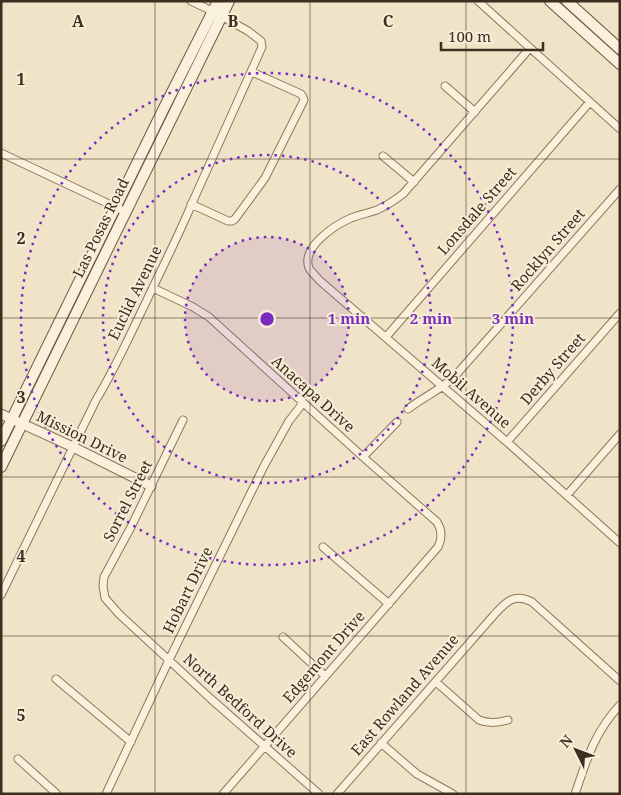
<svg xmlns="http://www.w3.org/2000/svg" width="621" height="795" font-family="'Noto Serif',serif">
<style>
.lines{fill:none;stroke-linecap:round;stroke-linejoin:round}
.minor-casing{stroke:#8d765c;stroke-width:9}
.tertiary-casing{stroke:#8d765c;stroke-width:11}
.secondary-casing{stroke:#6f573f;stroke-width:12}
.minor{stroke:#faf1dc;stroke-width:7}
.tertiary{stroke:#faf1dc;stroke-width:9}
.secondary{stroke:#faf1dc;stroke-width:10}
.grid{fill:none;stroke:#3d2e20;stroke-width:1;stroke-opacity:0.55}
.ring{fill:none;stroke:#7b2cbf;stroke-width:2.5;stroke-dasharray:2.5 5}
.labels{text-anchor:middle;stroke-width:4;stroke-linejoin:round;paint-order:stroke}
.street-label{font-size:15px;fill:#3d2e20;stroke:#f7eed8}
.grid-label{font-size:16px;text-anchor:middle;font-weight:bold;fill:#3d2e20;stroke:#f7eed8;stroke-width:4;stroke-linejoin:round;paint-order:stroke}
.centre{fill:#7b2cbf;stroke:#f7eed8;stroke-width:2.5}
.ring-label{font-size:15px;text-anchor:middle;font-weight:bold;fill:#7b2cbf;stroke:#f7eed8;stroke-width:4;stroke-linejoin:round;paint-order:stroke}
</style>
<rect width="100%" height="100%" fill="#f0e4c8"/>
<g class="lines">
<defs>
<path id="minor" d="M478 1 620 129
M530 48 403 194C395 200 386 206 377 210 368 213 359 215 351 218 335 225 301 247 309 268 311 272 316 276 319 280L507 442 620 543
M445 86 475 112
M1 153 126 212
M383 156 414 182
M191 204 228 221H232L235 219 265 178 304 100 303 97 301 94 252 72
M153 288 193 307 209 317 363 457 437 522C442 530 442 539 438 547L223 794
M386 337 589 103
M408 409C423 397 441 390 455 376L620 189
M183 420 131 527 104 577 103 586 105 598 119 614 211 699 319 794
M507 442 620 313
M363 457 397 422
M567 495 620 434
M323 547 389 604
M1 595 96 400C115 369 130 335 146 302 162 268 179 235 193 201L262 47 261 41 248 31 212 11 191 1
M283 637 325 676
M56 679 131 742
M436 682 479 720C489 724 498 723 508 720
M381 743 417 774 453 794
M18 759 57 794
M106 794 169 660 264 466 289 421 303 403
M337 794 494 615C505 603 514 592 532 602L620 681
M575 794C587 759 594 733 620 705"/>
<path id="tertiary" d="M1 414 73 447 151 486"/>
<path id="secondary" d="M550 1 620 64
M567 1 620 49
M1 441 163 110 218 1
M1 467 229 1"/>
</defs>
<!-- minor casing -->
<use href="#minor" class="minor-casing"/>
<!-- tertiary casing -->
<use href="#tertiary" class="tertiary-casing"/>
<!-- secondary casing -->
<use href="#secondary" class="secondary-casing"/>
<!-- minor -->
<use href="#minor" class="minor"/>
<!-- tertiary -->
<use href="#tertiary" class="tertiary"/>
<!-- secondary -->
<use href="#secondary" class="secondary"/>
</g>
<!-- grid -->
<path class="grid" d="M155 1V794M310 1V794M466 1V794M1 159H620M1 318H620M1 477H620M1 636H620"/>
<!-- distance rings -->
<circle cx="267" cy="319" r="82" fill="#7b2cbf" fill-opacity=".12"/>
<g class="ring">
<circle cx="267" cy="319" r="82"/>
<circle cx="267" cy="319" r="164"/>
<circle cx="267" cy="319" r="246"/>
</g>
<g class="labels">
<!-- street labels -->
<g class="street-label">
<text transform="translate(477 211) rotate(-49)" y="5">Lonsdale Street</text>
<text transform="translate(101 228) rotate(-64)" y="5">Las Posas Road</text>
<text transform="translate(548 250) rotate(-49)" y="5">Rocklyn Street</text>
<text transform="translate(135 293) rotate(-64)" y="5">Euclid Avenue</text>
<text transform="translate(553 369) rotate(-49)" y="5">Derby Street</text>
<text transform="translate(471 393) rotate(41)" y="5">Mobil Avenue</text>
<text transform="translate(313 394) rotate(42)" y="5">Anacapa Drive</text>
<text transform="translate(82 437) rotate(26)" y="5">Mission Drive</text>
<text transform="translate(128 501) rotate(-63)" y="5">Sorrel Street</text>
<text transform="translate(188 590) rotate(-64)" y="5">Hobart Drive</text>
<text transform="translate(324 657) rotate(-49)" y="5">Edgemont Drive</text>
<text transform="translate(405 695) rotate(-49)" y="5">East Rowland Avenue</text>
<text transform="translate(240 706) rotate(42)" y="5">North Bedford Drive</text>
</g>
</g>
<g class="grid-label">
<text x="78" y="27">A</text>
<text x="233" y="27">B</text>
<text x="388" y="27">C</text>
<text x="21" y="85">1</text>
<text x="21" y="244">2</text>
<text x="21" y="403">3</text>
<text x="21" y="562">4</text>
<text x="21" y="721">5</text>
</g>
<circle cx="267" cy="319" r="8" class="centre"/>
<g class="ring-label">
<text x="349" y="324">1 min</text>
<text x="431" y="324">2 min</text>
<text x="513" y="324">3 min</text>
</g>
<!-- border -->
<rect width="621" height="795" fill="none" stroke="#3d2e20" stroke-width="5"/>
<!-- north arrow -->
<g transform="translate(576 750) rotate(312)" stroke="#f7eed8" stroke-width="4" paint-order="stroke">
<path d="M0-4L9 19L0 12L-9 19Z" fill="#3d2e20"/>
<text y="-8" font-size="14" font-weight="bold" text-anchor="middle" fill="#3d2e20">N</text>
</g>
<!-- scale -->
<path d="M441 42v8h102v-8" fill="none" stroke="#3d2e20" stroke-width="2.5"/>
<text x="448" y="42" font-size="15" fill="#3d2e20" stroke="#f7eed8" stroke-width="4" paint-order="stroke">100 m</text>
</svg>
